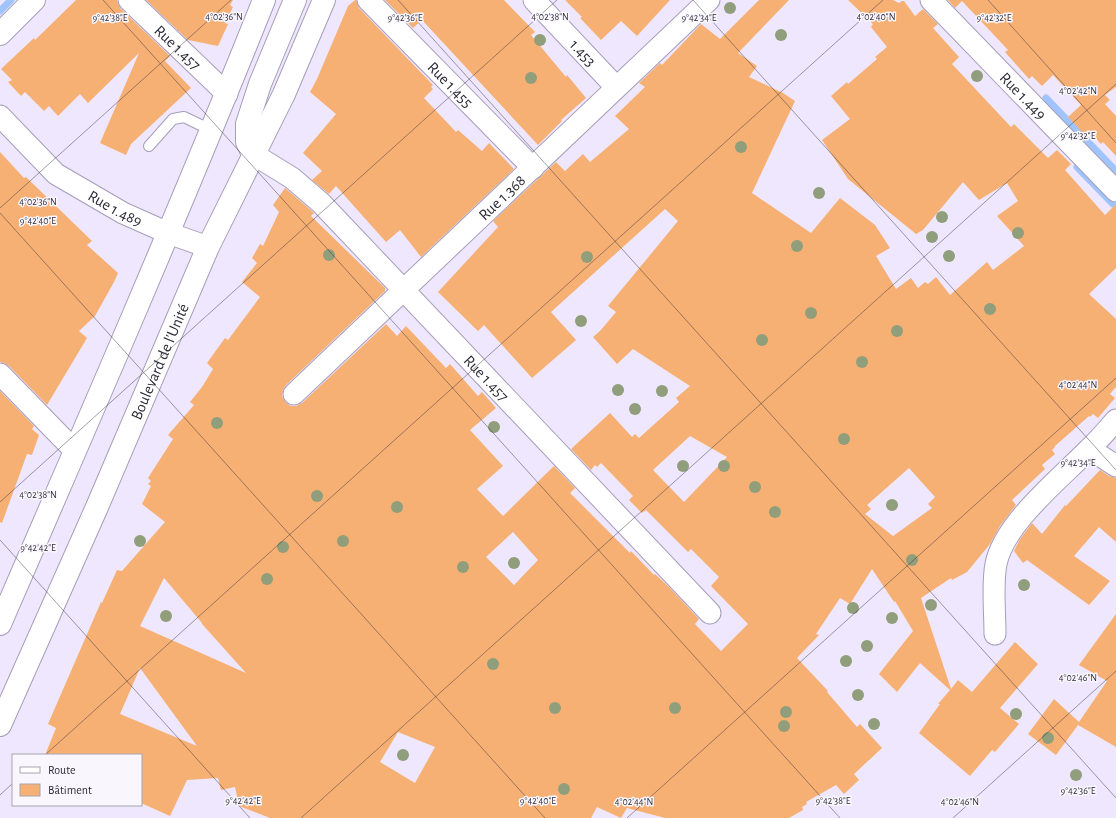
<svg xmlns="http://www.w3.org/2000/svg" width="1116" height="818" font-family="'Alegreya Sans',sans-serif">
<style>
.lines{fill:none;stroke-linecap:round;stroke-linejoin:round}
.stream{stroke:#a0c5fe;stroke-width:7}
.building{fill:#f7b074;fill-rule:evenodd}
.service-casing{stroke:#a69eb9;stroke-width:12}
.minor-casing{stroke:#a69eb9;stroke-width:23}
.primary-casing{stroke:#a69eb9;stroke-width:24}
.service{stroke:#fff;stroke-width:10}
.minor{stroke:#fff;stroke-width:21}
.primary{stroke:#fff;stroke-width:22}
.tree{fill:#909e7b}
.ticks{fill:none;stroke:#2f2c37;stroke-width:1;stroke-opacity:0.45}
.labels{text-anchor:middle;stroke-width:3;stroke-linejoin:round;paint-order:stroke}
.street-label{font-size:16px;fill:#2f2c37;stroke:#f9f7fd}
.ticks-label{font-size:10px;text-anchor:middle;fill:#2f2c37;stroke:#f9f7fd;stroke-width:3;stroke-linejoin:round;paint-order:stroke}
</style>
<rect width="100%" height="100%" fill="#eee7fe"/>
<g class="lines">
<!-- stream -->
<path class="stream" d="M0 11 11 0
M1046 98 1116 171
M1077 167 1113 204"/>
</g>
<!-- building -->
<path class="building" d="M76 0H117L118 4 121 9 170 56 165 61 191 88 131 144 126 155 100 143 139 53 88 103 80 94 58 116 49 106 44 111 25 92 21 96 8 82 12 80 1 69 34 38 35 40Z
M146 0H233L230 5 233 7 225 23 228 24 218 46 188 40Z
M355 0H356L359 8 433 85 431 87 433 89 424 98 456 132 458 130 482 151 489 143 514 169 421 257 400 230 386 242 336 186 329 194 312 180 322 171 303 153 336 114 310 92 317 79 348 6Z
M385 0H504L535 32 531 35 566 77 567 75 586 98 561 120 562 121 538 145 422 20 413 28Z
M565 0H670L637 36 621 21 601 40 580 18 582 17Z
M759 0H789L738 53 757 66 749 77 783 93 795 101 752 193 811 233 840 198 875 225 890 248 876 256 896 289 911 278 918 288 925 282 928 284 936 277 950 295 987 262 993 270 1024 246 997 216 1018 201 1007 183 979 200 963 182 923 230 916 234 848 179 822 140 850 119 831 96 847 82 848 84 877 59 875 57 887 47 871 27 873 24 848 0H893L899 3 902 1H904L915 16 923 9 938 24 933 28 959 57 952 64 1011 127 1014 124 1048 158 1057 150 1071 164 1065 170 1105 215 1116 204V268L1089 294 1116 319V387L1110 394 1115 398 1098 418 1093 414 1090 417 1089 416 1055 446V447L1052 450 1055 454 1042 465 1045 469 1012 500 1016 505 1000 526 990 544 967 572 952 580 951 578 921 598 951 689 958 680 972 692 1015 642 1038 664 1000 708 1019 724 995 752 992 750 970 776 919 733 940 704H938L950 690 920 663 897 692 879 674 913 631 895 601 894 602 872 569 850 604 840 598 816 634 819 635 797 658 828 691 827 692 857 727 860 724 882 748 854 774 859 780 844 794 836 785 806 802 807 804 802 807 803 810 789 818H665L627 808 621 818 597 807 591 818H270L239 806 235 787 221 790 218 778 187 780 170 816 141 803V755H45L56 728 48 724 101 602 102 603 117 570 122 571 165 522 142 504 151 486 148 484 151 481 148 478 173 439 168 435 194 405 190 402 202 387 213 369 207 363 225 338 228 340 260 297 242 282 257 263 252 258 260 244 263 246 279 212 273 205 285 188 313 212 314 213 311 216 385 288V291L286 385 283 390 282 396 286 403 291 406H296L302 403 386 324 397 336 406 326 446 368 450 364 478 396 482 392 496 408 470 430 503 466 477 489 503 516 554 466 575 488 570 493 630 553 631 551 654 575 655 574 669 587 699 619 695 624 721 651 748 624 711 586 719 577 691 549 688 552 646 510 642 513 629 500 633 496 601 463 597 467 595 465 591 470 571 449 610 413 632 437 635 434 639 438 679 402 676 398 690 386 633 349 617 364 593 337 600 331 616 312 608 306 678 221 665 209 551 312 576 340 532 378 484 325 478 331 438 292 498 227 493 221 556 162 565 171 583 154 590 162 629 129 615 116 645 87 639 83 660 63 662 65 701 24 720 39ZM690 436 727 457 684 502 653 470ZM909 468 935 497 928 504 932 508 893 536 865 514 871 509 867 505ZM513 532 538 560 514 585 486 557ZM164 578 202 623V624L246 673 140 626ZM140 668 197 746 120 714ZM398 732 435 747 415 783 380 762Z
M948 0H1116V87L1105 95 1110 100 1105 104 1116 116V156L1103 142 1101 144 1088 130 1084 134 1068 117 1081 105 1053 75 1042 86 1032 76 1029 79 1005 52 1008 50 962 1 955 8Z
M0 152 24 178 26 177 92 241 87 245 118 273 114 282 95 316 79 331 87 338 47 405 9 366 4 363 0 362Z
M0 391 34 426 32 429 39 435 32 455 27 454 2 523 0 522Z
M1100 470 1109 476 1116 478V542L1099 527 1074 556 1110 581 1089 605 1027 560 1023 563 1014 551 1020 539 1032 523 1042 534 1065 505 1066 506Z
M1116 614V747L1078 725 1056 755 1028 734 1054 699 1079 722 1107 681 1079 665Z"/>
<g class="lines">
<defs>
<path id="service" d="M149 146 173 119 184 117 211 130"/>
<g id="minor">
<path id="s1" d="M129 0 227 94"/>
<path id="s2" d="M368 0 533 168"/>
<path id="s3" d="M534 0 616 87"/>
<path id="s4" d="M931 0 1116 191"/>
<path id="s5" d="M0 116 56 174 123 213 168 233 208 247"/>
<path id="s6" d="M253 154 292 178 321 203 710 613"/>
<path d="M0 374 75 451"/>
<path id="s7" d="M294 394 709 0"/>
<path d="M1090 449 1116 466"/>
<path d="M995 634C995 612 992 584 996 564 1004 523 1061 478 1089 449 1099 440 1107 430 1116 420"/>
</g>
<g id="primary">
<path d="M0 34 34 0"/>
<path d="M253 154 247 142V124L260 84 295 0"/>
<path d="M0 624C90 417 180 210 264 0"/>
<path id="s8" d="M0 725 97 507 208 247 284 94 324 0"/>
</g>
</defs>
<!-- service casing -->
<use href="#service" class="service-casing"/>
<!-- minor casing -->
<use href="#minor" class="minor-casing"/>
<!-- primary casing -->
<use href="#primary" class="primary-casing"/>
<!-- service -->
<use href="#service" class="service"/>
<!-- minor -->
<use href="#minor" class="minor"/>
<!-- primary -->
<use href="#primary" class="primary"/>
</g>
<!-- trees -->
<g class="tree">
<circle cx="730" cy="8" r="6"/>
<circle cx="781" cy="35" r="6"/>
<circle cx="540" cy="40" r="6"/>
<circle cx="977" cy="76" r="6"/>
<circle cx="531" cy="78" r="6"/>
<circle cx="741" cy="147" r="6"/>
<circle cx="819" cy="193" r="6"/>
<circle cx="942" cy="217" r="6"/>
<circle cx="1018" cy="233" r="6"/>
<circle cx="932" cy="237" r="6"/>
<circle cx="797" cy="246" r="6"/>
<circle cx="329" cy="255" r="6"/>
<circle cx="949" cy="256" r="6"/>
<circle cx="587" cy="257" r="6"/>
<circle cx="990" cy="309" r="6"/>
<circle cx="811" cy="313" r="6"/>
<circle cx="581" cy="321" r="6"/>
<circle cx="897" cy="331" r="6"/>
<circle cx="762" cy="340" r="6"/>
<circle cx="862" cy="362" r="6"/>
<circle cx="618" cy="390" r="6"/>
<circle cx="662" cy="391" r="6"/>
<circle cx="635" cy="409" r="6"/>
<circle cx="217" cy="423" r="6"/>
<circle cx="494" cy="427" r="6"/>
<circle cx="844" cy="439" r="6"/>
<circle cx="683" cy="466" r="6"/>
<circle cx="724" cy="466" r="6"/>
<circle cx="755" cy="487" r="6"/>
<circle cx="317" cy="496" r="6"/>
<circle cx="892" cy="505" r="6"/>
<circle cx="397" cy="507" r="6"/>
<circle cx="775" cy="512" r="6"/>
<circle cx="140" cy="541" r="6"/>
<circle cx="343" cy="541" r="6"/>
<circle cx="283" cy="547" r="6"/>
<circle cx="912" cy="560" r="6"/>
<circle cx="514" cy="563" r="6"/>
<circle cx="463" cy="567" r="6"/>
<circle cx="267" cy="579" r="6"/>
<circle cx="1024" cy="585" r="6"/>
<circle cx="931" cy="605" r="6"/>
<circle cx="853" cy="608" r="6"/>
<circle cx="166" cy="616" r="6"/>
<circle cx="892" cy="618" r="6"/>
<circle cx="867" cy="646" r="6"/>
<circle cx="846" cy="661" r="6"/>
<circle cx="493" cy="664" r="6"/>
<circle cx="858" cy="695" r="6"/>
<circle cx="555" cy="708" r="6"/>
<circle cx="675" cy="708" r="6"/>
<circle cx="786" cy="712" r="6"/>
<circle cx="1016" cy="714" r="6"/>
<circle cx="874" cy="724" r="6"/>
<circle cx="784" cy="726" r="6"/>
<circle cx="1048" cy="738" r="6"/>
<circle cx="403" cy="755" r="6"/>
<circle cx="1076" cy="775" r="6"/>
<circle cx="564" cy="789" r="6"/>
</g>
<!-- ticks -->
<path class="ticks" d="M103 0 840 818M398 0 1116 798M693 0 1116 470M988 0 1116 143M0 208 231 0M0 213 545 818M0 502 557 0M0 540 250 818M45 755 883 0M0 795 13 783M301 818 1116 84M627 818 1116 378M953 818 1116 671"/>
<g class="labels">
<!-- street labels -->
<g class="street-label">
<text dy="6" stroke="none"><textPath href="#s1" startOffset="68">Rue 1.457</textPath></text>
<text dy="6" stroke="none"><textPath href="#s3" startOffset="72">1.453</textPath></text>
<text dy="6" stroke="none"><textPath href="#s2" startOffset="118">Rue 1.455</textPath></text>
<text dy="6" stroke="none"><textPath href="#s4" startOffset="133">Rue 1.449</textPath></text>
<text dy="6" stroke="none"><textPath href="#s7" startOffset="286">Rue 1.368</textPath></text>
<text dy="6" stroke="none"><textPath href="#s5" startOffset="149">Rue 1.489</textPath></text>
<text dy="6" stroke="none"><textPath href="#s8" startOffset="397">Boulevard de l'Unité</textPath></text>
<text dy="6" stroke="none"><textPath href="#s6" startOffset="325">Rue 1.457</textPath></text>
</g>
</g>
<g class="ticks-label">
<text x="224" y="20">4°02'36"N</text>
<text x="550" y="20">4°02'38"N</text>
<text x="876" y="20">4°02'40"N</text>
<text x="110" y="21">9°42'38"E</text>
<text x="405" y="21">9°42'36"E</text>
<text x="699" y="21">9°42'34"E</text>
<text x="994" y="21">9°42'32"E</text>
<text x="1078" y="94">4°02'42"N</text>
<text x="1078" y="139">9°42'32"E</text>
<text x="38" y="205">4°02'36"N</text>
<text x="38" y="224">9°42'40"E</text>
<text x="1078" y="388">4°02'44"N</text>
<text x="1078" y="466">9°42'34"E</text>
<text x="38" y="498">4°02'38"N</text>
<text x="38" y="551">9°42'42"E</text>
<text x="1078" y="681">4°02'46"N</text>
<text x="1078" y="794">9°42'36"E</text>
<text x="243" y="804">9°42'42"E</text>
<text x="538" y="804">9°42'40"E</text>
<text x="833" y="804">9°42'38"E</text>
<text x="634" y="805">4°02'44"N</text>
<text x="960" y="805">4°02'46"N</text>
</g>
<!-- legend -->
<rect x="12" y="754" width="130" height="52" fill="#f9f7fd" stroke="#a8a6ae"/>
<rect x="20" y="767" width="20" height="6" fill="#ffffff" stroke="#a8a6ae"/>
<text x="48" y="774" font-size="12" fill="#2f2c37">Route</text>
<rect x="20" y="784" width="20" height="12" fill="#f7b074" stroke="#a8a6ae"/>
<text x="48" y="794" font-size="12" fill="#2f2c37">Bâtiment</text>
</svg>
